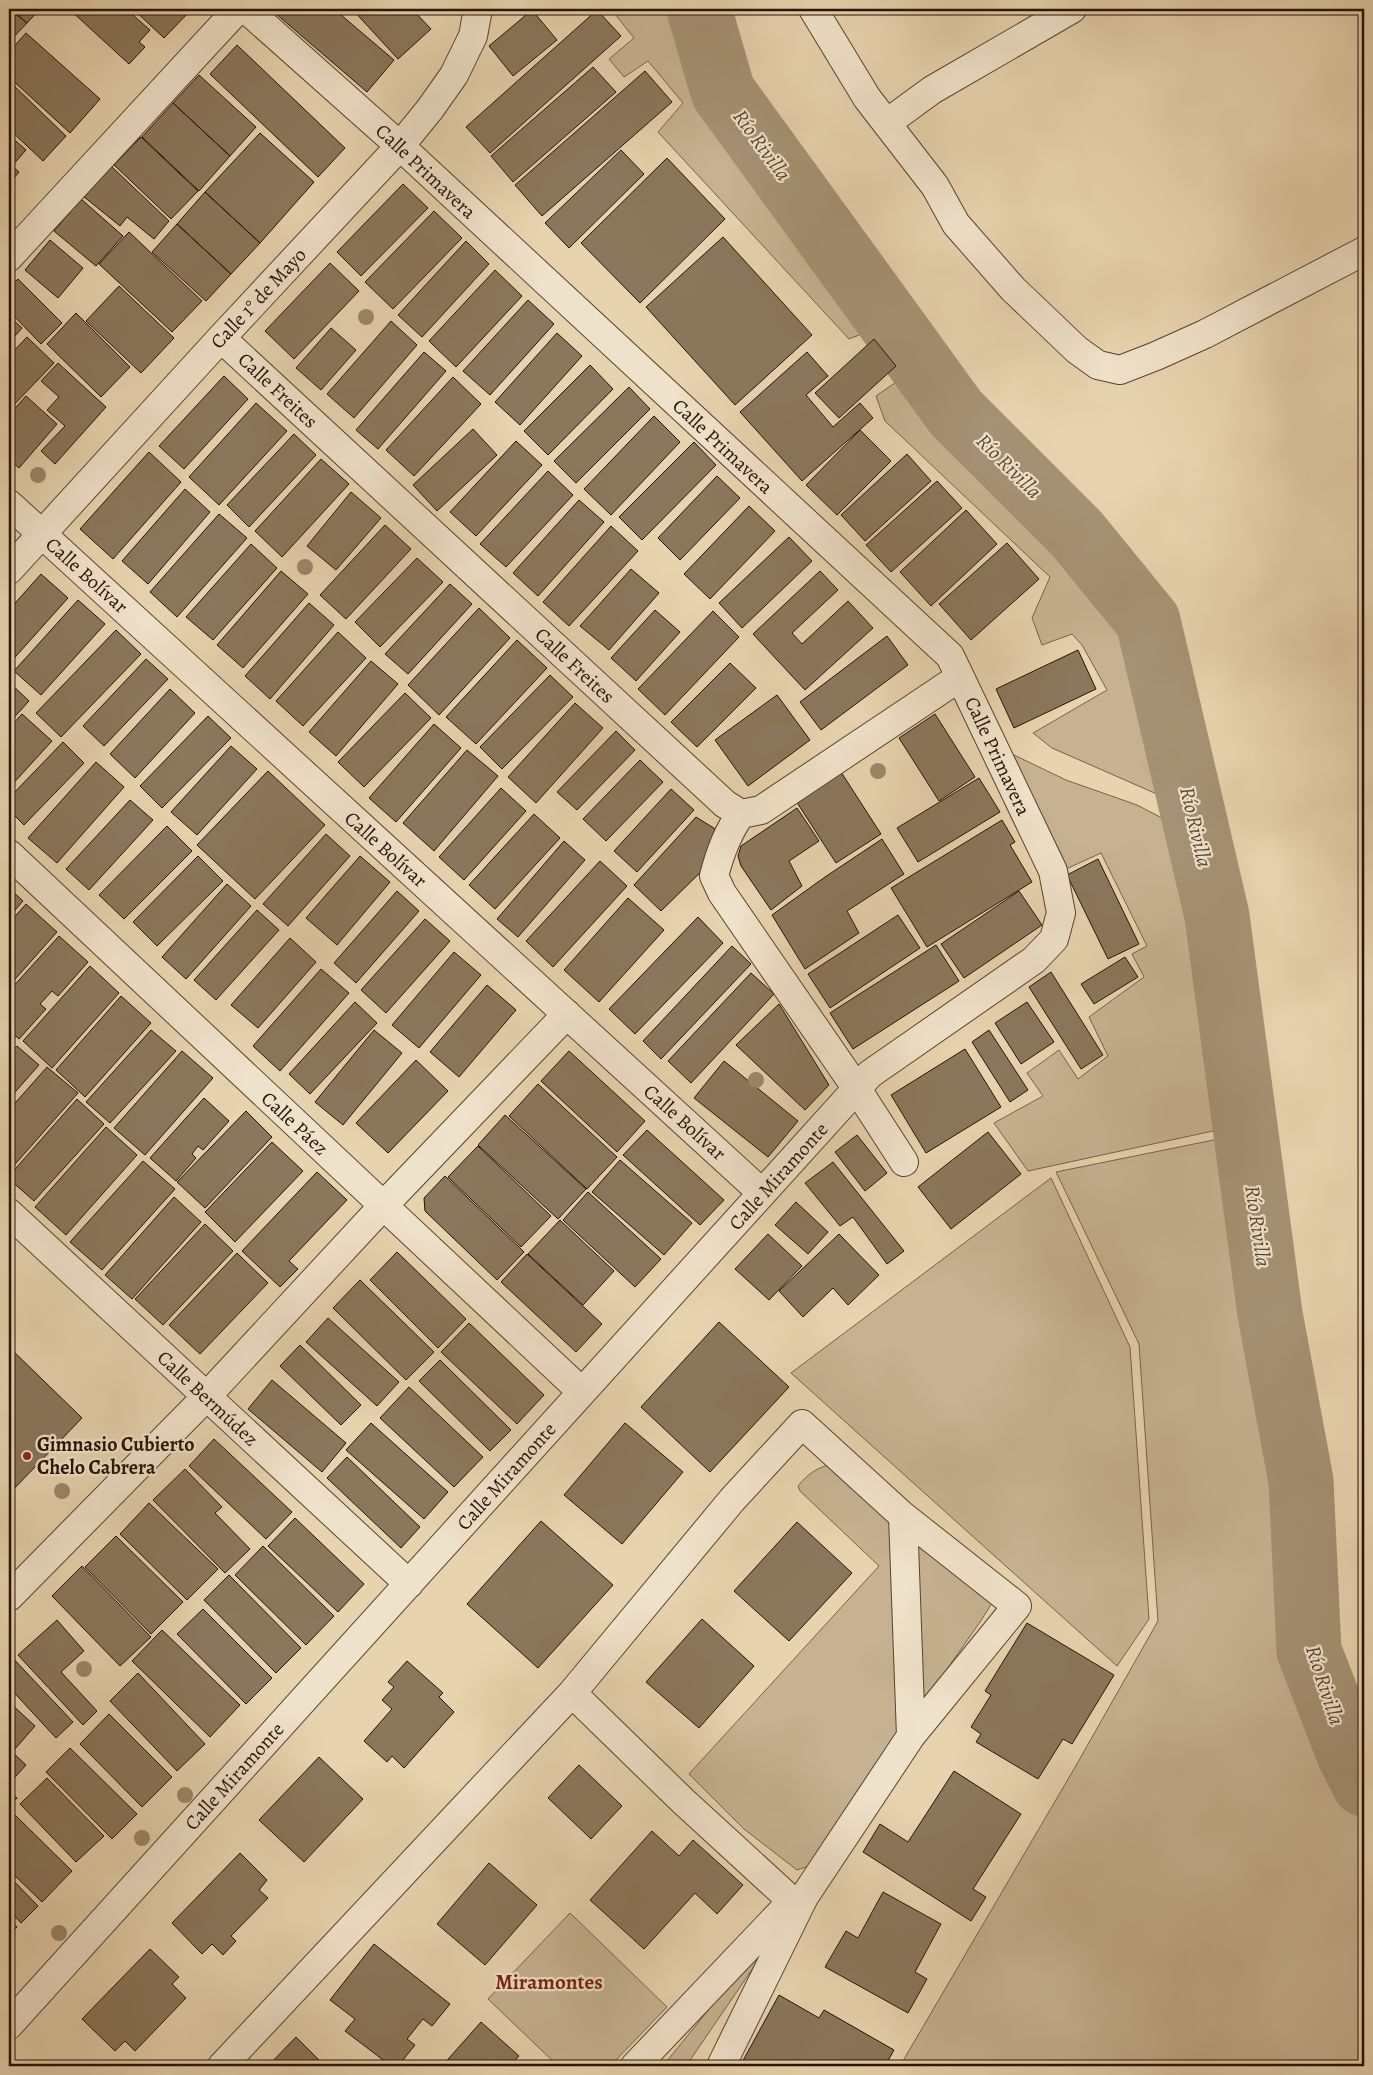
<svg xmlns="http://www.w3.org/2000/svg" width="1373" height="2075" font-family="Alegreya,serif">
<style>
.green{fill:#c6b291;stroke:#76624a}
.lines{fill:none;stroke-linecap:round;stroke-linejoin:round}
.river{stroke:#a59274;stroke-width:65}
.building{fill:#8a775c;stroke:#251304}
.minor-casing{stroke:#56432e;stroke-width:30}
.minor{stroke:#efe2ca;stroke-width:28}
.tree{fill:#9b886b}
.poi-dot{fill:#8f2418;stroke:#efe2ca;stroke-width:2}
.labels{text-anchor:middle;stroke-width:4.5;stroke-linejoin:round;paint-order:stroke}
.street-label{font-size:20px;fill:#251304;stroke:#efe2ca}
.poi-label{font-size:20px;font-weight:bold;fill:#251304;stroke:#efe2ca;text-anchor:start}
.water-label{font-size:21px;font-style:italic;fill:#584631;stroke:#efe2ca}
.neighbourhood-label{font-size:21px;font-weight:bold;fill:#7a1f14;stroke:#efe2ca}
</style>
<rect width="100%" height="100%" fill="#e7d3ae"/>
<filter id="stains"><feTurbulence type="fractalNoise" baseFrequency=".004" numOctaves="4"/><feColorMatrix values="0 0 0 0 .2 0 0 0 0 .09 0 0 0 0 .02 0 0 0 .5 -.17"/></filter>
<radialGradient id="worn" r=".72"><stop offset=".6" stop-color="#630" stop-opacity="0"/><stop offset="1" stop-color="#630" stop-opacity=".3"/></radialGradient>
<!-- green -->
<path class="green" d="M611 9H690L718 100 947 421 1070 547 1138 632 1175 802 1052 748 1033 733 1107 690 1082 645 1072 634 1042 645 1032 618 1050 577 885 421 876 396 909 373 872 330 849 339 658 132 683 103 648 61 624 77 609 59 634 38Z
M1012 754 1066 780 1137 805 1191 833 1236 1126 1028 1171 994 1123 1043 1096 1027 1073 1059 1050 1078 1079 1108 1056 1089 1017 1144 977 1132 954 1147 946 1101 853 1064 870Z
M1243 1134 1262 1365 1273 1384 1272 1411 1282 1447 1293 1527 1300 1647 1321 1708 1328 1743 1364 1811V2066H900L1074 1769 1158 1621 1139 1344 1056 1172Z
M1051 1178 1130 1347 1149 1619 1117 1666 791 1373Z
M832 1464 896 1527 904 1731 812 1865 797 1870 744 1829 689 1774 879 1566 800 1491 798 1486C808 1474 816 1468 832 1464Z
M911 1540 971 1583 992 1603 980 1622 919 1709Z
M570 1913 667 2007 610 2066H558L488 1999Z
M790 1914 686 2066H663L782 1919Z"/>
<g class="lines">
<!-- river -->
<path class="river" d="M699 9 723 92 956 413 1077 534 1148 621 1217 916 1270 1314 1301 1481 1309 1651 1349 1754 1364 1784"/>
</g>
<!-- building -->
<path class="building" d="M9 9 27 23 9 42Z
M11 9H40L27 23Z
M69 9H126L150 30 139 42 145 47 129 64Z
M133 9H189L191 10 164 38Z
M279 9H334L394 60 367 92 275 13Z
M352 9H412L431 29 398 59Z
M532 10 557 40 513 76 489 46Z
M597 10 621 36 490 153 466 127Z
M26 33 100 99 70 133 9 77V52Z
M237 45 345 148 318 177 210 74Z
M593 67 616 92 513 182 491 156Z
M645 71 672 102 542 216 515 185Z
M199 75 256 127 230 156 173 103Z
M9 81 66 136 43 161 9 129Z
M173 103 230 156 199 191 142 137Z
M260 133 314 182 260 243 205 192Z
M9 135 26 150 12 166 19 172 9 184Z
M141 137 198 191 171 219 114 165Z
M621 150 644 174 569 248 545 223Z
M667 158 725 219 640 303 581 243Z
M112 167 169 221 154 239 127 217 120 226 83 196Z
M403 184 428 208 361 276 337 252Z
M205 192 260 243 231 274 177 224Z
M81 199 123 236 96 266 54 231Z
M434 211 462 238 393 309 365 282Z
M177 224 231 274 206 301 152 252Z
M129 232 202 301 172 332 99 264Z
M723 237 812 335 735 405 646 307Z
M50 240 83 268 58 298 25 270Z
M466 241 489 264 422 337 398 315Z
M330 263 359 291 294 359 265 331Z
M495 270 522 296 456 367 429 341Z
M18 279 62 323 41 344 9 311V288Z
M119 286 174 338 141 373 86 321Z
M528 300 554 324 490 395 463 371Z
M76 313 130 367 101 397 47 344Z
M9 316 22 328 9 343Z
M391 321 417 345 354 418 327 394Z
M331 328 356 350 321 390 296 368Z
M557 333 582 356 520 425 495 402Z
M27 337 54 363 9 410V356Z
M874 339 896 366 839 418 815 393Z
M424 352 446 371 378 449 356 430Z
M807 352 828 376 806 395 833 427 860 403 873 418 802 481 740 412Z
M58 363 106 407 55 464 41 451 65 426 47 410 59 397 41 381Z
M590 365 613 389 548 455 524 431Z
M224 376 248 399 184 469 159 446Z
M453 377 481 404 414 476 386 450Z
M629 387 650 409 576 483 554 461Z
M26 396 57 424 19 468 9 459V415Z
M256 403 287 431 219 505 189 477Z
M654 416 680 442 611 515 584 489Z
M473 429 497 455 437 511 413 485Z
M860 430 891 461 837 515 806 485Z
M294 434 316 455 249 527 227 505Z
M516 441 542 465 476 536 450 512Z
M694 442 716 465 642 540 619 517Z
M149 452 181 482 113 559 80 529Z
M907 454 931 481 865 541 841 515Z
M321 459 349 484 282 557 255 531Z
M548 471 573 495 506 567 480 544Z
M717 476 740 498 680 560 658 538Z
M937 481 962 508 891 572 866 545Z
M185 489 210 512 148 584 122 561Z
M351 492 381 518 336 570 307 546Z
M579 500 604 522 538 596 513 573Z
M749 506 775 531 710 599 684 574Z
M966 510 997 544 931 606 900 572Z
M219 514 247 538 177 617 150 592Z
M385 525 411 549 346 619 320 595Z
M611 526 638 551 569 626 543 602Z
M789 537 812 561 742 628 719 603Z
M1007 543 1039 579 971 640 939 604Z
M251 544 277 568 213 640 186 617Z
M417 558 443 582 380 647 355 622Z
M631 569 659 593 609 650 580 626Z
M281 571 308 594 243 668 217 645Z
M820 571 838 590 792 633 802 644 848 601 873 628 805 690 753 634Z
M41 574 68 598 9 664V610Z
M450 584 472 604 408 674 385 654Z
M78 600 105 624 41 695 14 671Z
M309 603 334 625 270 699 245 676Z
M479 608 510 638 439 715 408 685Z
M655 610 680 632 636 681 611 658Z
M713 611 739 637 665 715 638 689Z
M116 630 141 654 61 737 36 713Z
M338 632 366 658 303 726 276 701Z
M887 636 908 665 821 730 800 702Z
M517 640 547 668 476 744 446 717Z
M1078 650 1096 689 1014 728 996 689Z
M146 659 168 679 104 746 83 726Z
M371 661 398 684 336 756 309 732Z
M730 663 756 688 697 747 671 722Z
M550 675 573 697 502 769 480 747Z
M9 682 29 701 9 723Z
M170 689 195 713 135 778 110 754Z
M405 693 431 718 364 787 338 762Z
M777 695 810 740 748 786 715 740Z
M575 703 603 728 536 803 508 777Z
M22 714 52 741 9 788V728Z
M935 714 975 777 939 801 899 738Z
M208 716 231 738 162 808 140 786Z
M434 724 461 748 396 822 369 798Z
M616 731 635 750 577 810 557 792Z
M63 742 84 763 24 825 9 810V798Z
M231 746 257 769 197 835 171 812Z
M467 750 498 776 434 851 403 823Z
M640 760 663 782 606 841 583 819Z
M96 762 124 787 57 863 28 838Z
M268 771 325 825 255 899 197 845Z
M841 772 881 834 836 863 796 801Z
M979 778 1000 812 918 862 897 828Z
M501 788 526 811 464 880 439 857Z
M671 789 694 810 637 872 614 851Z
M130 800 153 820 89 890 66 869Z
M797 808 819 841 789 861 802 886 771 910 741 866 738 856 741 846Z
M534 814 560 838 495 909 469 885Z
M696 817 717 830 710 863 661 911 634 885Z
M1002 820 1015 842 1010 845 1032 882 927 947 891 888Z
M167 826 192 851 124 919 99 895Z
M326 834 350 856 288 926 263 904Z
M882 839 904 874 847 911 859 933 805 969 772 915 825 877Z
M564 841 585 860 518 937 497 919Z
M198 856 223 881 157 946 133 922Z
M360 856 390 882 337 945 306 918Z
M1098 859 1139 944 1108 959 1067 875Z
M600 861 627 886 553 967 526 941Z
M227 884 251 906 186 979 162 957Z
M9 888 23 901 9 917Z
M397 891 419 911 356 983 334 963Z
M1019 891 1042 925 964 978 941 944Z
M628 898 664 930 599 1002 564 970Z
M26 904 57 932 9 986V923Z
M257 910 279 930 216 1000 194 980Z
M898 915 920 948 830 1008 808 974Z
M698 917 723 943 635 1034 609 1009Z
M425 919 450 941 386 1013 361 990Z
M59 936 88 962 58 996 52 991 40 1004 46 1009 19 1039 9 1030V991Z
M290 938 316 962 258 1028 231 1005Z
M936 945 959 981 853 1049 830 1013Z
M732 946 751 964 661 1059 643 1041Z
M454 952 481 975 419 1048 392 1025Z
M1125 957 1138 977 1094 1004 1081 984Z
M90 966 119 993 52 1068 23 1041Z
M321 969 349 993 280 1071 253 1046Z
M1051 972 1103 1055 1081 1069 1029 987Z
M751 973 774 994 691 1083 668 1061Z
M487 985 516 1010 459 1077 430 1052Z
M121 996 151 1023 85 1097 56 1070Z
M355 1002 377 1023 310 1094 289 1074Z
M1027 1002 1054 1042 1021 1064 995 1023Z
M779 1004 829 1085 805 1110 736 1045Z
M151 1030 176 1051 110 1123 86 1102Z
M374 1030 402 1053 343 1125 315 1102Z
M989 1030 1028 1090 1010 1102 972 1042Z
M17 1046 39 1065 9 1099V1055Z
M965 1049 1001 1107 926 1153 891 1095Z
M182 1051 213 1078 145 1155 114 1128Z
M569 1051 645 1121 617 1152 541 1081Z
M416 1060 448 1091 388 1153 356 1123Z
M724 1061 798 1121 768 1157 694 1098Z
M47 1067 78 1093 9 1171V1110Z
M538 1084 617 1157 587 1189 509 1116Z
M204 1098 229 1121 203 1150 198 1146 192 1154 196 1158 176 1181 150 1158Z
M77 1099 104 1124 34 1201 9 1179V1176Z
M246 1111 272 1137 205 1208 177 1182Z
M505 1115 586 1189 558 1219 478 1145Z
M106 1127 137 1155 66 1235 35 1207Z
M647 1130 724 1200 700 1225 623 1155Z
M988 1132 1021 1174 951 1229 918 1187Z
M857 1135 887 1173 865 1191 835 1152Z
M272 1142 303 1171 235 1242 205 1212Z
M478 1146 551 1216 521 1247 448 1177Z
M620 1160 692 1223 664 1255 592 1192Z
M143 1161 175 1189 102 1270 70 1242Z
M833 1162 904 1251 887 1264 853 1217 840 1226 805 1183Z
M317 1172 347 1200 289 1261 298 1269 280 1287 242 1251Z
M445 1176 524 1252 497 1280 425 1211 424 1198Z
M588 1192 661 1259 635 1287 563 1220Z
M174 1197 201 1222 132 1299 105 1275Z
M796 1202 828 1232 808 1254 775 1225Z
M560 1220 614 1271 583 1305 528 1254Z
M205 1224 233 1251 163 1325 135 1299Z
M768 1234 802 1266 769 1300 735 1269Z
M839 1234 879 1275 848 1305 833 1288 803 1317 779 1291Z
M397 1252 466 1319 438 1348 370 1280Z
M237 1253 268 1283 200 1354 169 1325Z
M527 1254 602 1324 576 1352 501 1282Z
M360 1280 434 1352 406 1380 333 1308Z
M328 1318 399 1382 377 1406 306 1342Z
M719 1322 789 1387 710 1472 641 1407Z
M469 1323 544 1395 517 1424 441 1352Z
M300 1345 361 1405 341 1425 280 1366Z
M9 1347 82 1418 9 1494Z
M440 1360 511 1430 490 1451 419 1381Z
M272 1380 346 1443 322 1472 248 1409Z
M409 1387 483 1457 454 1487 380 1418Z
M371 1423 448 1492 424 1519 346 1450Z
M625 1423 683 1472 622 1544 564 1495Z
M214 1439 292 1512 266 1539 189 1466Z
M347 1457 420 1527 401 1548 327 1478Z
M185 1469 222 1507 215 1513 250 1549 225 1573 153 1500Z
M149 1503 218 1569 187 1600 120 1534Z
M295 1518 364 1584 338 1612 268 1546Z
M541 1521 613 1585 538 1668 467 1604Z
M797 1522 852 1573 789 1641 734 1591Z
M116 1536 183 1602 151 1634 85 1567Z
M263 1546 334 1616 306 1645 235 1575Z
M82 1566 151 1637 120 1666 52 1596Z
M229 1575 301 1648 276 1673 204 1600Z
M203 1609 272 1678 246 1704 177 1634Z
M702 1619 754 1666 699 1728 646 1682Z
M57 1620 84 1651 61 1672 97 1711 83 1725 18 1655Z
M1027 1623 1114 1675 1072 1744 1063 1739 1038 1779 976 1742 981 1734 971 1727 991 1695 985 1691Z
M162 1630 240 1705 210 1737 132 1661Z
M9 1654 73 1722 56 1738 9 1687Z
M407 1661 443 1693 439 1697 454 1712 404 1768 392 1756 387 1762 364 1741 392 1709 382 1700 394 1687 388 1682Z
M138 1673 205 1744 177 1771 110 1701Z
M9 1702 35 1726 15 1749 9 1743Z
M109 1714 172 1777 142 1807 80 1744Z
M70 1748 137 1814 112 1839 46 1772Z
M9 1749 26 1765 9 1784Z
M319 1757 363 1799 304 1862 259 1820Z
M579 1765 622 1806 591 1839 548 1798Z
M954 1771 1021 1814 973 1889 986 1897 971 1921 863 1852 880 1824 908 1842Z
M47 1778 104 1836 76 1862 20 1804Z
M9 1791 17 1798 9 1807Z
M15 1815 72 1871 42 1902 9 1870V1822Z
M652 1831 679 1856 693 1840 743 1885 717 1914 695 1893 644 1949 590 1900Z
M240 1853 267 1880 259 1890 268 1898 231 1936 236 1941 223 1955 212 1944 202 1954 172 1923Z
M489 1863 537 1905 485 1965 437 1924Z
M9 1876 38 1906 21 1923 9 1910Z
M883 1892 941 1924 915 1972 927 1979 908 2013 825 1967 846 1931 858 1938Z
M9 1918 17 1927 9 1934Z
M374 1944 450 2004 432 2026 423 2019 407 2039 415 2045 398 2066H391L345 2031 355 2019 330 2000Z
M150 1949 179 1977 172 1984 186 1998 135 2051 125 2041 115 2051 82 2019Z
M779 1995 819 2018 824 2010 894 2050 885 2066H740Z
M481 2022 519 2056 510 2066H442Z
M296 2037 325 2066H268Z"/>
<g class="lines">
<defs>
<path id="minor" d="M813 9 867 98 935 186 956 224 1013 289 1077 350 1098 365 1120 370 1156 356 1205 334 1364 251
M887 123 932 90 1072 9
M9 257 238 9
M221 338 725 804 741 814 761 810 960 677
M9 504 762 1193
M9 570 221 338 400 146 430 109 454 75 473 36 478 9
M741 814C727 833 720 853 714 876L722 893 857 1089 904 1162
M9 854 582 1392
M9 1213 409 1584
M903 1516 911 1736
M9 1597 206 1397 383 1206 567 1014
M572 1693 683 1801 792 1901
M9 2025 870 1074 1034 960 1054 939 1061 913 1053 871 950 656 400 146 246 9
M222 2066 572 1693 732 1500 802 1424 903 1516 1017 1606 911 1736 804 1897 721 2066
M635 2066 792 1901 796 1900"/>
</defs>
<!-- minor casing -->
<use href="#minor" class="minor-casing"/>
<!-- minor -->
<use href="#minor" class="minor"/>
</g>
<!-- trees -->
<g class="tree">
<circle cx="366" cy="317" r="8"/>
<circle cx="38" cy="475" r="8"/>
<circle cx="305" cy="567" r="8"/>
<circle cx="878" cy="771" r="8"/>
<circle cx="756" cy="1080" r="8"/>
<circle cx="62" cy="1491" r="8"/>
<circle cx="84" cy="1669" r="8"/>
<circle cx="185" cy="1795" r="8"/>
<circle cx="142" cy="1838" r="8"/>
<circle cx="59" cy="1933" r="8"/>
</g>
<!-- markers -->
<circle class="poi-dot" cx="27" cy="1456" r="5"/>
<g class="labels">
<!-- street labels -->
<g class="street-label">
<text transform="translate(426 171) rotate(43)" y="7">Calle Primavera</text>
<text transform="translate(258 298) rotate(-47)" y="7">Calle 1° de Mayo</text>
<text transform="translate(278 390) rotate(43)" y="7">Calle Freites</text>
<text transform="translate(723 446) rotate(43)" y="7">Calle Primavera</text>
<text transform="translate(87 575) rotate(42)" y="7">Calle Bolívar</text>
<text transform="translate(575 665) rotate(43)" y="7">Calle Freites</text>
<text transform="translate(998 756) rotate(65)" y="7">Calle Primavera</text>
<text transform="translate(386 849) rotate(42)" y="7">Calle Bolívar</text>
<text transform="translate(685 1122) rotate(42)" y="7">Calle Bolívar</text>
<text transform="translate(295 1123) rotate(43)" y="7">Calle Páez</text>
<text transform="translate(778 1176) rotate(-48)" y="7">Calle Miramonte</text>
<text transform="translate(208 1398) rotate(43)" y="7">Calle Bermúdez</text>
<text transform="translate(506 1476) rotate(-48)" y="7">Calle Miramonte</text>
<text transform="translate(234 1776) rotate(-48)" y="7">Calle Miramonte</text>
</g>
<!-- poi labels -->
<g class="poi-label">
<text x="37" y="1451">Gimnasio Cubierto<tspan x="37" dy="23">Chelo Cabrera</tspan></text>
</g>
<!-- water labels -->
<g class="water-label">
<text transform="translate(762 145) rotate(54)" y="7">Río Rivilla</text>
<text transform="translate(1009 466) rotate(45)" y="7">Río Rivilla</text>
<text transform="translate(1196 827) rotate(77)" y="7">Río Rivilla</text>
<text transform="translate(1258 1226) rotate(82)" y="7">Río Rivilla</text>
<text transform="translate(1325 1685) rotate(72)" y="7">Río Rivilla</text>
</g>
<!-- neighbourhood labels -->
<g class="neighbourhood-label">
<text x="549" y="1989">Miramontes</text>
</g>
</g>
<!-- margin -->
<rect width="1373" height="2075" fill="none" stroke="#e7d3ae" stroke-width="30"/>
<rect x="10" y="10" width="1353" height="2055" fill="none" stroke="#251304" stroke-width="2.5"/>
<rect x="15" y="15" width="1343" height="2045" fill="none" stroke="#251304"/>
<rect width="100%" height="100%" filter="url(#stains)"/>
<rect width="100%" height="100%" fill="url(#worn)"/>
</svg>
